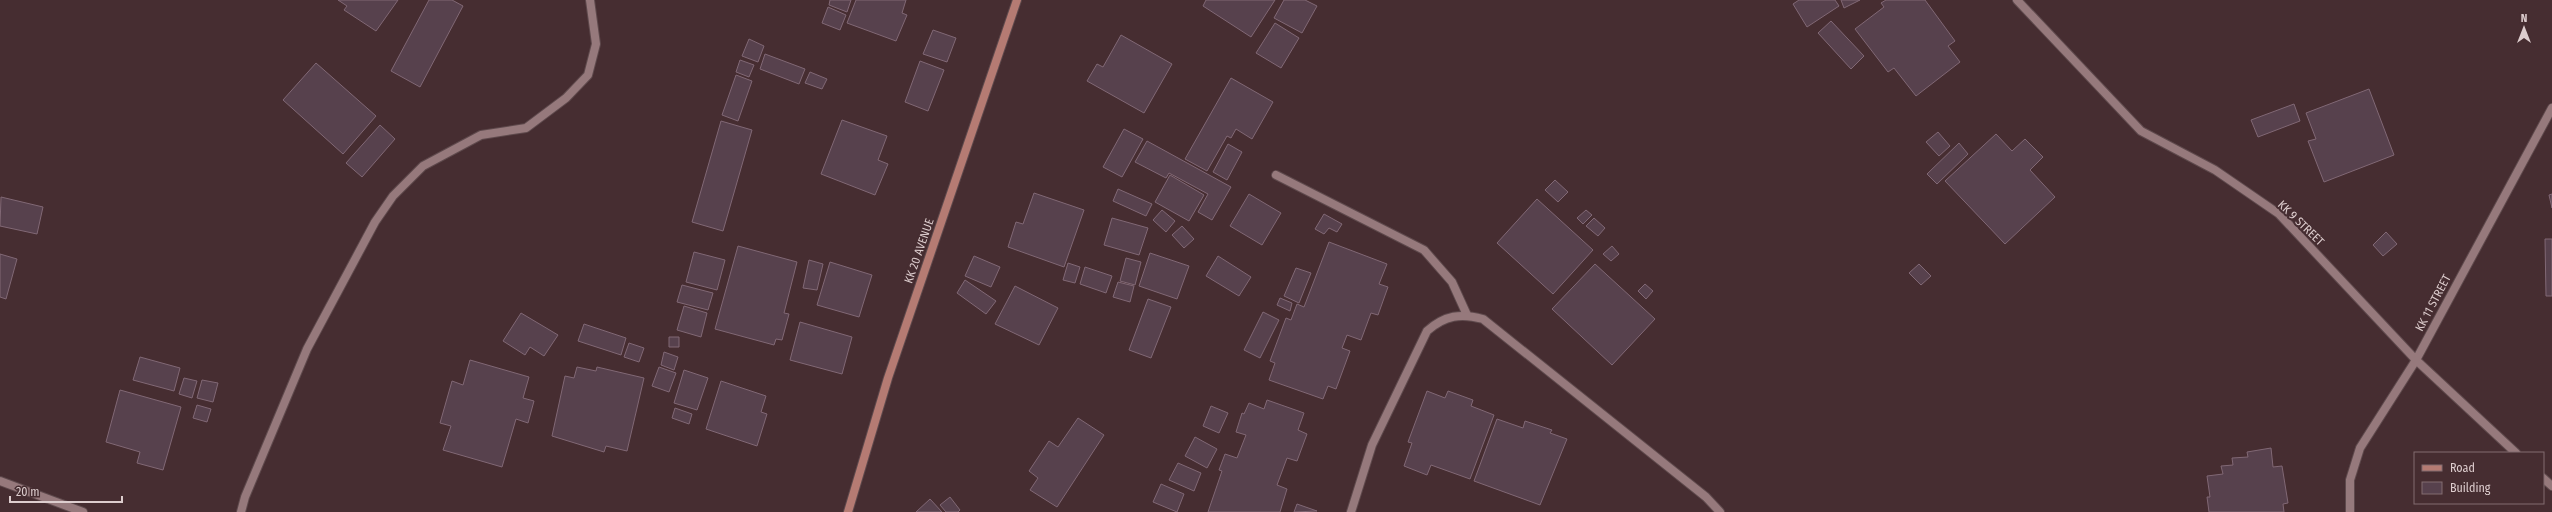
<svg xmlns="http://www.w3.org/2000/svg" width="2552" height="512" font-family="'Fira Sans Condensed',sans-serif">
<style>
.building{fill:#57414d;stroke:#816875}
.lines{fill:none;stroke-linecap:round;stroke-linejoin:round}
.lane-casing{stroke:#5e494c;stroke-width:10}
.street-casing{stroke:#5e494c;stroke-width:10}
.secondary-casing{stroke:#5e494c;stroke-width:10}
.lane{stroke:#96797c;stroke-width:8}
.street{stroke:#96797c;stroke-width:8}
.secondary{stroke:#b57b73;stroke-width:8}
.labels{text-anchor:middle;stroke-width:4;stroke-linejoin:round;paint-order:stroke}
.street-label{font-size:12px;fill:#ddcdce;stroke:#462d31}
</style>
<rect width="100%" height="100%" fill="#462d31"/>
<!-- building -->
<path class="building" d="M338 0H398L376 31 344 10 347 6Z
M429 0H452L463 6 420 87 391 71Z
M830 0H851L847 12 829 5Z
M856 0H906L902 13 907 15 896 41 847 23Z
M1206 0H1275L1251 37 1203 6Z
M1284 0H1305L1317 6 1302 33 1274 18Z
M1799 0H1835L1839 6 1807 27 1793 4Z
M1841 0H1860L1844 8Z
M1886 0H1925L1955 41 1948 46 1960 62 1916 96 1894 68 1888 72 1855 29 1884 7 1881 3Z
M828 7 846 15 840 30 822 23Z
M1831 21 1864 56 1851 69 1818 33Z
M1275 23 1299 38 1281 68 1256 53Z
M933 30 956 38 947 62 923 54Z
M1121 35 1172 64 1144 113 1087 81 1097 64 1103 67Z
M749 39 764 46 758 62 742 56Z
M765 54 805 69 799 84 760 69Z
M740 60 754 65 749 77 736 72Z
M920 61 944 70 928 111 905 102Z
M316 63 376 116 343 154 283 100Z
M810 72 827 79 822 89 805 83Z
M736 75 752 81 738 121 722 115Z
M1231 78 1273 102 1252 139 1236 129 1231 138 1227 136 1207 171 1185 159Z
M2369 89 2394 155 2324 182 2308 141 2316 139 2306 113Z
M2294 104 2300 121 2258 137 2251 120Z
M842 120 887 136 878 160 888 164 875 195 821 174Z
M721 121 752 130 723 231 692 222Z
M380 125 395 139 362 177 346 163Z
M1124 129 1143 139 1122 177 1103 167Z
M1938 132 1950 146 1939 156 1926 142Z
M1996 134 2012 151 2025 139 2043 157 2030 170 2055 197 2005 244 1945 181Z
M1147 141 1231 187 1212 220 1198 212 1208 194 1169 173 1166 178 1135 162Z
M1959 143 1968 154 1937 184 1927 174Z
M1228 144 1242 152 1227 180 1213 172Z
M1170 175 1204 195 1189 221 1155 202Z
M1555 180 1568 192 1558 202 1545 190Z
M1118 189 1152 204 1146 216 1113 201Z
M1034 193 1084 210 1064 267 1008 247 1016 222 1023 224Z
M1249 194 1281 213 1262 245 1230 226Z
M2552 194V208L2549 195Z
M1 197 43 207 37 234 0 226Z
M1537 199 1593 250 1553 294 1497 243Z
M1162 210 1175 221 1166 232 1153 220Z
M1586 210 1592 215 1583 224 1577 218Z
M1324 214 1342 224 1337 232 1329 228 1324 234 1315 229Z
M1112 218 1148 228 1139 255 1104 245Z
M1594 218 1605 228 1598 236 1586 226Z
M1182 226 1194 239 1184 248 1172 235Z
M2386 232 2397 244 2383 256 2373 245Z
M2545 239H2552V296H2546Z
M1329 242 1387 264 1379 284 1388 287 1378 315 1371 313 1361 340 1347 335 1342 348 1350 351 1336 389 1328 386 1323 399 1269 380 1275 363 1270 361 1286 318 1291 320 1297 304 1304 307Z
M738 246 797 262 784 313 789 314 782 340 776 339 774 345 715 329Z
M1612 246 1619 254 1611 261 1603 254Z
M694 252 725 260 717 290 686 282Z
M1150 253 1189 266 1177 299 1139 286Z
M0 254 17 259 6 299 0 297Z
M974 256 1000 267 991 287 965 276Z
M1218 256 1251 277 1239 296 1206 276Z
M1126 258 1141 262 1135 285 1120 281Z
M809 260 823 264 817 290 803 288Z
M830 262 872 275 859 317 817 305Z
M1068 263 1080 267 1075 283 1063 280Z
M1595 264 1655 319 1612 365 1552 309Z
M1919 264 1931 276 1921 285 1909 273Z
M1085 267 1112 276 1106 293 1080 284Z
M1296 268 1311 273 1299 303 1284 296Z
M965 280 996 301 986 314 957 293Z
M1118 282 1134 286 1130 302 1113 297Z
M1645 284 1653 291 1646 299 1638 291Z
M682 285 713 293 708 310 677 302Z
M1015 286 1058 308 1039 345 995 324Z
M1280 298 1292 303 1290 311 1277 305Z
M1148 299 1171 307 1151 358 1129 350Z
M684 306 707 313 701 337 677 330Z
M1263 312 1279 320 1260 358 1244 350Z
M521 313 558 335 544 356 530 347 525 355 503 341Z
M800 322 852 337 842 374 790 360Z
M584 324 626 338 621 355 578 341Z
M669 337H679V347H669Z
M629 343 644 348 639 362 624 357Z
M664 352 678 357 674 370 661 365Z
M140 357 180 368 174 391 133 380Z
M470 360 529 377 523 398 534 401 528 423 516 419 502 467 443 450 451 426 440 423 452 381 463 385Z
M577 367 596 371 597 367 644 378 627 451 606 446 604 452 552 436 565 376 574 378Z
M659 367 676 373 669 392 652 386Z
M684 370 708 378 697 410 674 403Z
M184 378 197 381 192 398 179 394Z
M202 380 218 383 213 402 197 398Z
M721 381 766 396 761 412 767 414 757 446 706 429Z
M120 390 181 407 163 470 137 463 140 452 106 442Z
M1427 391 1445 398 1448 391 1473 400 1471 406 1494 415 1470 479 1431 465 1427 475 1404 466 1412 443 1408 442Z
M1267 400 1304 413 1298 430 1307 434 1297 461 1287 458 1277 485 1287 489 1280 512H1208L1222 471 1219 470 1225 454 1237 458 1246 435 1236 432 1242 413 1244 414 1249 403 1264 409Z
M197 405 211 409 207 422 193 418Z
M1211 406 1228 413 1219 433 1203 426Z
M675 408 692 414 689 424 672 418Z
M1078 418 1104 435 1057 507 1030 490 1038 478 1029 471 1049 441 1058 447Z
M1497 419 1523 428 1525 421 1552 430 1550 433 1567 439 1540 505 1474 481Z
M1195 437 1217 449 1207 468 1185 456Z
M2271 448 2273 467 2282 466 2288 503 2283 504 2284 512H2209L2207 497H2210L2207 476 2223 474 2221 466 2233 465 2232 458 2248 457 2247 452Z
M1178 463 1201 473 1194 491 1169 480Z
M1161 484 1184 494 1177 512 1153 502Z
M950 497 960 510 958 512H946L940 505Z
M930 499 942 512H916Z
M1297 504 1317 511 1294 512Z"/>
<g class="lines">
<defs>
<path id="lane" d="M1276 175 1424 250 1452 282 1467 315"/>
<path id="street" d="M2017 0 2141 131 2215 170 2279 214 2416 360 2516 453
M2543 478 2552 486
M0 481 83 512
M241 512 245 497 307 349 375 222 393 196 423 166 481 135 526 128 566 98 588 75 596 44 590 0
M1351 512 1372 445 1427 331C1445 315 1461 313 1483 319L1706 497 1720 512
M2350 512V480L2360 448 2416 360 2552 108"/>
<path id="secondary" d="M848 512 888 378 1017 0"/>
</defs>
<!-- lane casing -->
<use href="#lane" class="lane-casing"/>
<!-- street casing -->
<use href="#street" class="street-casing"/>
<!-- secondary casing -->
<use href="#secondary" class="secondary-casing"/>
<!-- lane -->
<use href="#lane" class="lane"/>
<!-- street -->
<use href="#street" class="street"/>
<!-- secondary -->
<use href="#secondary" class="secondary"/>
</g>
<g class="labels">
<!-- street labels -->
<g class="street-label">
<text transform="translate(2301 223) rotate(44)" y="4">KK 9 STREET</text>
<text transform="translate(919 251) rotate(-71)" y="4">KK 20 AVENUE</text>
<text transform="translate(2433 303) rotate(-62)" y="4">KK 11 STREET</text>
</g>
</g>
<!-- legend -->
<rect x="2414" y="452" width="130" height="52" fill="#462d31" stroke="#826d70"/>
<rect x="2422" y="465" width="20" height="6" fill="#b57b73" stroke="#826d70"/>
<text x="2450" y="472" font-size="12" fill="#ddcdce">Road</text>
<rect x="2422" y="482" width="20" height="12" fill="#57414d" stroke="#826d70"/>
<text x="2450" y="492" font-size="12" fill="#ddcdce">Building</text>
<!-- north arrow -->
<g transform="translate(2524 28)" stroke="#462d31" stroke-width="3" paint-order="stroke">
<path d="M0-3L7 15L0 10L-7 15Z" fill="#ddcdce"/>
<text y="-6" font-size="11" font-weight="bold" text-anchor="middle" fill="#ddcdce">N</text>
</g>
<!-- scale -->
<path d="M10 496v6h112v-6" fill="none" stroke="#ddcdce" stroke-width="2"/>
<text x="16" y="496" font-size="12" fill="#ddcdce" stroke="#462d31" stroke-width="3" paint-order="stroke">20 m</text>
</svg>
